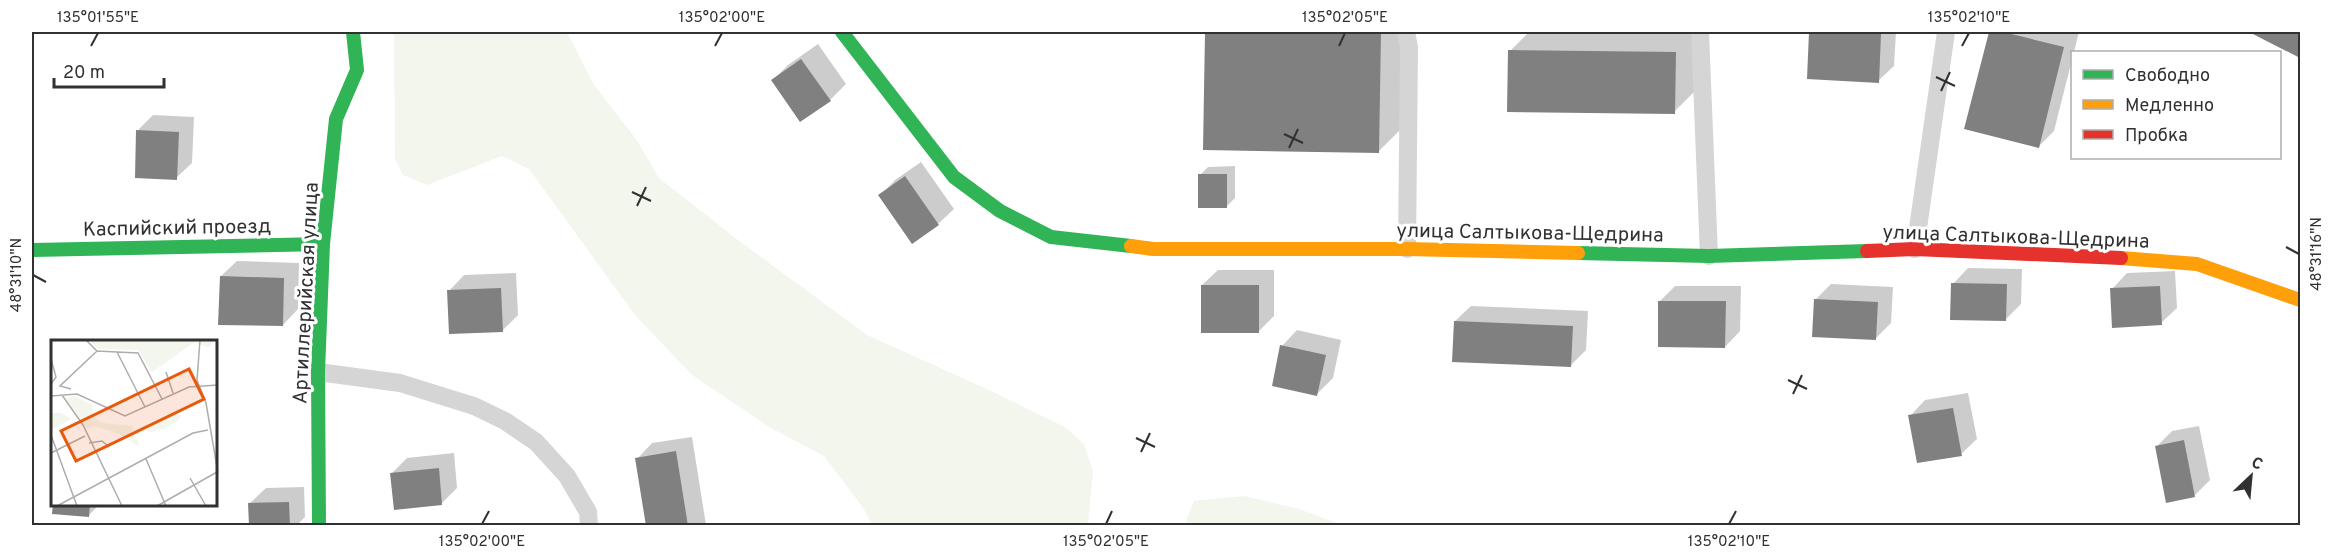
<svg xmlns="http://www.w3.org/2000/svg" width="2332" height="557" font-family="Overpass,sans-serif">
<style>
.green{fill:#f2f6ed}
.shadow{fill:#0003}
.building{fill:#808080}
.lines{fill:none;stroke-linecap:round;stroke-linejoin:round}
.lane{stroke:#d5d5d5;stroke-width:18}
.fast{stroke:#30b455;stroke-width:14}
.slow{stroke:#ff9f0a;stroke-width:14}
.jam{stroke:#e5322d;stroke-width:14}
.ticks{fill:none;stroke:#313131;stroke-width:2}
.labels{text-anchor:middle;stroke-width:6;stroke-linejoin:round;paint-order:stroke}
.street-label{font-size:20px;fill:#313131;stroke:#fff}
.inset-road{fill:none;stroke:#adadad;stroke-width:1.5}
.view{fill:#e8590c;fill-opacity:0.15;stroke:#e8590c;stroke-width:3}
.inset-edge{fill:none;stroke:#313131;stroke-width:3}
.neatline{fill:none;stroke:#313131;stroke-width:2}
.ticks-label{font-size:15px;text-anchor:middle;fill:#313131}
</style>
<rect width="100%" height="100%" fill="#fff"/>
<!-- green -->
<path class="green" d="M394 32H567L594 85 636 139 659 178 738 240 867 335 989 390 1065 427 1084 444 1093 471 1088 525H872L864 509 824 456 771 428 692 375 635 315 529 169 502 156 427 185 403 175 395 159Z
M1244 496 1299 509 1342 525H1187L1186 521 1194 501Z"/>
<!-- shadow -->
<path class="shadow" d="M1206 32H1405L1403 127 1378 152 1204 148Z
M1529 32H1696L1695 91 1674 112 1510 51Z
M1810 32H1896L1894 66 1878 81 1808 78Z
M1990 32H2079L2054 131 2039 146 1966 128Z
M2253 32H2300V56Z
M818 44 846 84 830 100 801 120 773 80 788 65Z
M153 115 194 117 192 163 176 178 138 130Z
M921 162 954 209 938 224 880 196 895 180Z
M1235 166V198L1227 206 1200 175 1208 167Z
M237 261 299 263 298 309 283 325 221 276Z
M1968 268 2022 269 2021 304 2006 319 1953 284Z
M1218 270H1274V316L1258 332 1202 285Z
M2175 271 2177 308 2161 323 2112 289 2127 273Z
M516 273 518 315 502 331 449 291 464 275Z
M1831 284 1893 287 1891 323 1876 338 1815 300Z
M1675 286H1741L1740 331 1725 347 1660 301Z
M1471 306 1588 311 1586 350 1570 366 1455 321Z
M1297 330 1341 340 1333 378 1317 394 1282 346Z
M1968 393 1977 439 1961 454 1910 416 1925 400Z
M2199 426 2210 480 2194 496 2157 446 2172 431Z
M692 437 706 525 648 526 637 459 652 443Z
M454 453 457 488 441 504 392 473 407 458Z
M304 487 305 517 296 526H250V503L266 488Z
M54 504H100L88 516Z"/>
<!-- building -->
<path class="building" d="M1205 32H1381L1379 153 1203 150Z
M1809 32 1881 34 1879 83 1807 79Z
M1989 32H2003L2064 47 2039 148 1964 129Z
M2249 32H2300V58Z
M1508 50 1676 52 1675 114 1507 112Z
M801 59 831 101 800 122 771 80Z
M136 130 179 132 177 180 135 178Z
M1198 174H1227V208H1198Z
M905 176 939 225 912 244 878 195Z
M220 276 284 278 283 326 218 325Z
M1951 283 2007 284 2006 321 1950 320Z
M1201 285H1259V333H1201Z
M2160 286 2162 325 2112 328 2110 288Z
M501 288 503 332 449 334 447 290Z
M1814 299 1878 302 1876 340 1812 337Z
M1658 301H1726L1725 348 1658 347Z
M1454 321 1573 326 1571 367 1452 362Z
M1280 345 1326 355 1317 396 1272 386Z
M1953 408 1962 456 1917 463 1908 415Z
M2184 440 2195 497 2166 503 2155 446Z
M676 451 688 526H646L635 458Z
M439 468 442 505 394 510 390 473Z
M289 502 290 526H249L248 503Z
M53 504H90L89 517 52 514Z"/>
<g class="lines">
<!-- lane -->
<path class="lane" d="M1406 32 1409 47 1407 249
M1700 32 1709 256
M1915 249 1946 32
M318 372 400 383 474 406 505 421 536 442 567 476 588 512 589 526"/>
<!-- fast -->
<path class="fast" d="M842 32 954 177 1000 211 1051 237 1131 246
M32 250 323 244
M1578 253 1709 256 1867 251
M319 526 318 372 323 244 336 119 357 70 353 32"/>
<!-- slow -->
<path class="slow" d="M1131 246 1153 249H1407L1578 253
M2121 258 2197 264 2300 300"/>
<!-- jam -->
<path class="jam" d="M1867 251 1915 249 2121 258"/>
</g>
<!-- ticks -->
<path class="ticks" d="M91 46 98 33M715 46 722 33M1339 46 1345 33M1962 46 1969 33M1936 77 1955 86M1941 91 1950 72M1284 134 1303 143M1289 148 1298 129M632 192 651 201M637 206 646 187M2286 247 2299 254M33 275 46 282M1788 380 1807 389M1793 394 1802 375M1136 438 1155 447M1141 452 1150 433M482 524 489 511M1106 524 1112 511M1729 524 1736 511"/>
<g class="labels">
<!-- street labels -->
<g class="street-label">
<text transform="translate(177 227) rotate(-1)" y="7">Каспийский проезд</text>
<text transform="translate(1530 232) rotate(1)" y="7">улица Салтыкова-Щедрина</text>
<text transform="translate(2016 236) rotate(2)" y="7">улица Салтыкова-Щедрина</text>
<text transform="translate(305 293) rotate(-87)" y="7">Артиллерийская улица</text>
</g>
</g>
<!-- overview -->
<g transform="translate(51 340)">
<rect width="166" height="166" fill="#fff"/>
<path d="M39 0H162L158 8 144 2 101 32 87 10 47 9ZM23 56 42 65 40 76 51 83 81 86 89 107 68 94 44 86 36 89 15 58ZM0 73H10L20 79 0 90ZM125 74 130 75 129 79 113 89 99 92 89 88Z" fill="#f2f6ed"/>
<path class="inset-road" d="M149 0 146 40 155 63 167 133M46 11 87 13 111 59M66 12 94 67M0 19 5 37 0 44M115 32 122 53M20 49 9 46 46 11 35 0M11 55 32 85 71 166M0 56 26 54 74 76 138 47 167 45M0 95 26 166M38 103 51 101 58 107M0 113 34 96M95 119 115 166M139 138 155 166M6 166 142 93 157 90M106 166 166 132"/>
<path class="view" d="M138 29 153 59 25 121 10 91Z"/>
<rect width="166" height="166" class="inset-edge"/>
</g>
<!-- border -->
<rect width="2332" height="557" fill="none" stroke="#ffffff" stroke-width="66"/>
<!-- legend -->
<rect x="2071" y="51" width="210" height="108" fill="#ffffff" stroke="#adadad" stroke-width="1.5"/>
<rect x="2083" y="70" width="30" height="9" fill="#30b455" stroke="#adadad" stroke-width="1.5"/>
<text x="2125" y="81" font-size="18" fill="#313131">Свободно</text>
<rect x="2083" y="100" width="30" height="9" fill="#ff9f0a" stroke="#adadad" stroke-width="1.5"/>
<text x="2125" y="111" font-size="18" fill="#313131">Медленно</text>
<rect x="2083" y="130" width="30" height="9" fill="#e5322d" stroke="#adadad" stroke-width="1.5"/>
<text x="2125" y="141" font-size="18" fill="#313131">Пробка</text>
<!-- north arrow -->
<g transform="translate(2251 476) rotate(26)" stroke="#ffffff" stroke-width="4.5" paint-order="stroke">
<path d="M0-4.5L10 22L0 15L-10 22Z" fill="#313131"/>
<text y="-9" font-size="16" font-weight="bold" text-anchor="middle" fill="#313131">С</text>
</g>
<!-- scale -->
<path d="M54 78v9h110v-9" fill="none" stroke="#313131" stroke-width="3"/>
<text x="63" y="78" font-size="18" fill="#313131" stroke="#ffffff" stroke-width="4.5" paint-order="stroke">20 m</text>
<rect x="33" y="33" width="2266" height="491" class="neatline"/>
<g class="ticks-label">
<text x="98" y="22">135°01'55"E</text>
<text x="722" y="22">135°02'00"E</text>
<text x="1345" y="22">135°02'05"E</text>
<text x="1969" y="22">135°02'10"E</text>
<text transform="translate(2316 254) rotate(-90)" y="5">48°31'16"N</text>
<text transform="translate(16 275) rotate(-90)" y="5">48°31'10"N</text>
<text x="482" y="546">135°02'00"E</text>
<text x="1106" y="546">135°02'05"E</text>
<text x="1729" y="546">135°02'10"E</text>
</g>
</svg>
